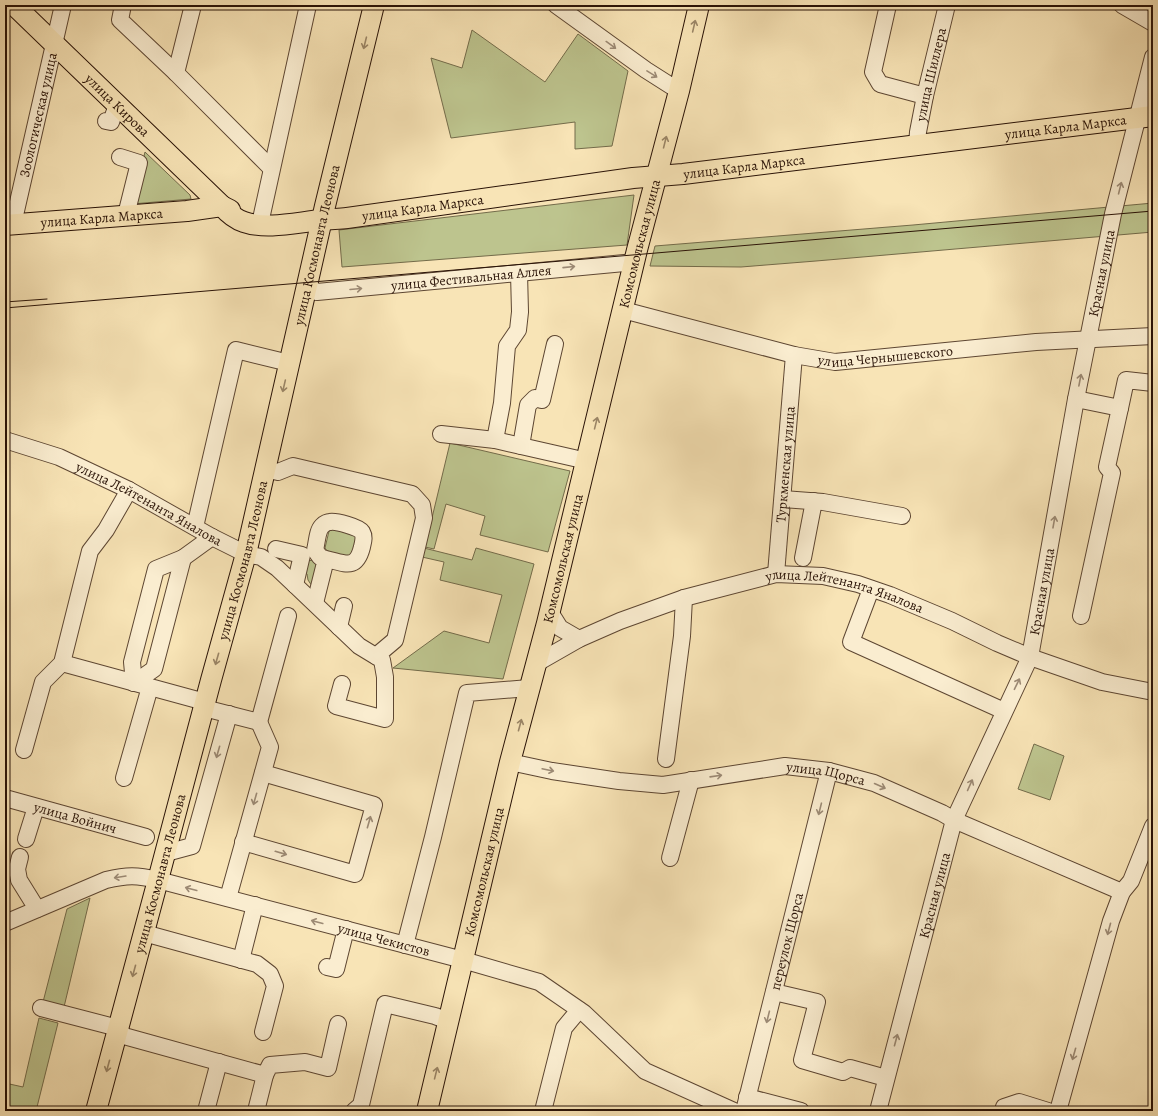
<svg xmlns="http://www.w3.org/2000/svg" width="1158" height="1116" font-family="Alegreya,serif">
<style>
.green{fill:#bdc48e;stroke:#736b4a}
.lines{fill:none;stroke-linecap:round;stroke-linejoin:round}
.minor-casing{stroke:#5d4632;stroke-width:18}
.major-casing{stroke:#291206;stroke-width:22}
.minor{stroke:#faedd0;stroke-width:16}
.major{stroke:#f8e4b6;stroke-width:20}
.tram{stroke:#291206;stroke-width:1}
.oneway{stroke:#9b8667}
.oneway2{stroke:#9c8a75}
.labels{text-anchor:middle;stroke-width:3;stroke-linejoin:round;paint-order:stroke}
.street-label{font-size:14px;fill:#291206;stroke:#faedd0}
</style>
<rect width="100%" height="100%" fill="#f8e4b6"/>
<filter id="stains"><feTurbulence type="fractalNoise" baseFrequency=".005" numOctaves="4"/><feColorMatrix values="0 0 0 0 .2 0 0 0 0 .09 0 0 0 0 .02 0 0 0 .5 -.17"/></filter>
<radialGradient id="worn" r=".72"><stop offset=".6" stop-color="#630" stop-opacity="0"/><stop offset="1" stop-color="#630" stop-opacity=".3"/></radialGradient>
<!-- green -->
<path class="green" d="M472 30 545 82 578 34 628 71 612 146 575 149V122L451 138 431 58 462 68Z
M145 152 190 195 191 199 132 204Z
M634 195 627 245 342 267 339 230Z
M1153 203V232L816 261 741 267 650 266 655 246 913 225Z
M450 443 570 471 548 552 480 535 485 516 446 504 434 549 425 547Z
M332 529 356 535 353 555 349 557 327 551 325 548 329 531Z
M424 548 472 560 476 548 534 564 503 679 393 668 444 631 489 643 502 595 440 580 444 562 422 557Z
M314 560 317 567 312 586 308 580 307 574 305 573 307 561Z
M1034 744 1064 756 1050 800 1018 789Z
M90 898 64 1007 43 1002 67 909Z
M39 1018 58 1023 36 1111H5V1083L23 1087Z"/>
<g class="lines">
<defs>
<g id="minor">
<path d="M123 5 120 20 176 73 271 168"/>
<path d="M556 5 646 70 679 91"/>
<path d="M888 5 873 72 880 84 925 96"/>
<path d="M1122 5 1153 23"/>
<path d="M176 73 193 5"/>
<path d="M106 121 111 122 117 105"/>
<path id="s1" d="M917 145 918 132 925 96 947 5"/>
<path d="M120 157 139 163 126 215"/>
<path d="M261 219 308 5"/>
<path id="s2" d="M13 224 63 5"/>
<path id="s3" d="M307 287 317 292C423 283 529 271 635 262"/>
<path id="s4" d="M623 310 794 355 835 362 1036 342 1153 336"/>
<path d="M555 344 542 400 535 398 528 405 521 446 587 461"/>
<path d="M1076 399 1120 408 1107 467 1112 473 1081 616"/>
<path d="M1120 408 1126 380 1153 383"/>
<path d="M441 434 495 440 521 446"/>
<path id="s5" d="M5 440 59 457 129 490 212 537 246 554 261 557 277 568 295 585 359 646 382 660 385 677V719L336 706 342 684"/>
<path d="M495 440 502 403 507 346 518 330 520 312 519 273"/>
<path d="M265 469 278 472 293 466 412 494 422 505 424 518 395 640 376 656"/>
<path d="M783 499 823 502 902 516"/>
<path d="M195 527 236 350 289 363"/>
<path d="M276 549 302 555 295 585"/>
<path d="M803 558 814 501"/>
<path id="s6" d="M776 574 794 355"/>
<path d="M871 589 851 642 1004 711"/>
<path d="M315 603 326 559C345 563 356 571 362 547 363 542 365 537 362 532 359 527 336 521 330 522 327 522 324 524 322 526 317 531 317 543 315 550L320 557 326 559"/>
<path d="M550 612 560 628 579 639"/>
<path d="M339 627 344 606"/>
<path d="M62 663 205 702"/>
<path id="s7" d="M537 663 579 639 620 621 684 598 776 574 823 576 858 584 890 595 952 621 997 643 1030 657 1102 682 1153 692"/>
<path d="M134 683 132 662 156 569 183 558 212 537"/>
<path d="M134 683 154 669 183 558"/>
<path d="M204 708 259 722 288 616"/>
<path d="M24 750 43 682 62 663 90 551 106 530 129 490"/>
<path d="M666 759 682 636 684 598"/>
<path id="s8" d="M510 762 552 771 619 781 663 785 785 766 829 771 874 783 942 813 954 820 1122 892"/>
<path d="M124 778 150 687"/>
<path id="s9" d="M5 798 146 837"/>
<path d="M26 839 36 807"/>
<path d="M243 842 355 874 374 805 263 773"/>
<path d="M166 853 192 846 229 714"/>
<path d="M20 857 17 869 19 880 37 909"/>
<path d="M670 858 691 780"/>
<path d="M228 898 270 747 259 722"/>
<path id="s10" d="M5 923 106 880C127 875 137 875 158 880L463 960 539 982 584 1013 645 1071 734 1111"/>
<path d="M144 933 257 964 270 974 275 986 263 1032"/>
<path d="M405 945 433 837 467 693 529 688"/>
<path d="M241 960 255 905"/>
<path d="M327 967 336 969 346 929"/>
<path d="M774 992 817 1002 802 1060 843 1072 850 1068 886 1078"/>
<path d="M41 1008 118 1028 124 1036 265 1075 270 1065 305 1062 328 1068 338 1024"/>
<path d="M747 1097 801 1111"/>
<path d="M206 1111 219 1062"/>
<path d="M256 1111 265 1075"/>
<path d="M354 1111 361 1105 385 1004 435 1016 448 1021"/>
<path d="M543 1111 564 1028 579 1010"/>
<path id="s11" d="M744 1111 829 771"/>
<path id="s12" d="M878 1111 954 820 1030 657 1076 399 1113 214 1153 57"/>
<path d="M1003 1111 1004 1107 1019 1102 1048 1111"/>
<path d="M1058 1111 1111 921 1122 892 1131 881 1153 826"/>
</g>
<g id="major">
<path id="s13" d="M14 5 222 206C228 213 235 219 244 222 267 230 298 222 322 220 330 219 339 219 347 218L633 178 683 174 1153 116"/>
<path id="s14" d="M5 225 187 211 222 206 230 210"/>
<path id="s15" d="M96 1111 158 880 211 680 246 554 325 206 374 5"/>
<path id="s16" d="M427 1111 510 762 547 623 637 250 679 91 699 5"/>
</g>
</defs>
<!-- minor casing -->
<use href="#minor" class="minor-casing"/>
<!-- major casing -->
<use href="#major" class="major-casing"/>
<!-- minor -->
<use href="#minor" class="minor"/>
<!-- major -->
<use href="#major" class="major"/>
<!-- tram -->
<path class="tram" d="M5 302 47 299
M5 308 1153 211"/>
</g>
<!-- one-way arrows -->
<defs><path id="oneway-shaft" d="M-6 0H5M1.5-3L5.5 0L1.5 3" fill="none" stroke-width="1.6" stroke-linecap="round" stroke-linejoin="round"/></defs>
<g class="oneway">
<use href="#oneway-shaft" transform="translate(694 26) rotate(-77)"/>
<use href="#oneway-shaft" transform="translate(365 43) rotate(104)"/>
<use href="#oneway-shaft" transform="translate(665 142) rotate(-76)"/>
<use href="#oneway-shaft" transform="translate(284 386) rotate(103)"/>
<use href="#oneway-shaft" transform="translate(596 423) rotate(-76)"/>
<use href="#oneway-shaft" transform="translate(217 659) rotate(106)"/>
<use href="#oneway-shaft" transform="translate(520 725) rotate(-75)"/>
<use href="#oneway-shaft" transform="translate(134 971) rotate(105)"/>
<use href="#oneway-shaft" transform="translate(108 1066) rotate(105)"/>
<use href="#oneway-shaft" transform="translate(436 1073) rotate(-76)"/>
</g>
<g class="oneway2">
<use href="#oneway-shaft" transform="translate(611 45) rotate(36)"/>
<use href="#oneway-shaft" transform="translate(652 74) rotate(32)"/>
<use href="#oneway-shaft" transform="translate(1120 188) rotate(-76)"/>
<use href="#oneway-shaft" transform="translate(569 267) rotate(-6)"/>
<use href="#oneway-shaft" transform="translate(356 289) rotate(-5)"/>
<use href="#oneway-shaft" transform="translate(1080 380) rotate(-79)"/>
<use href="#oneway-shaft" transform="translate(1054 522) rotate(-80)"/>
<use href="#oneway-shaft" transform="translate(1017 684) rotate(-64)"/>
<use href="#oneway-shaft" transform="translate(218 752) rotate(106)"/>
<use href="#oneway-shaft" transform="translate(548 770) rotate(12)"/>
<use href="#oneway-shaft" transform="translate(716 776) rotate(-8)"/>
<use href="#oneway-shaft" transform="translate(970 785) rotate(-66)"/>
<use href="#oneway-shaft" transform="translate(880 786) rotate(24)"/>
<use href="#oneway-shaft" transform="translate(255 799) rotate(106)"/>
<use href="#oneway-shaft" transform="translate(820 809) rotate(104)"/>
<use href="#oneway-shaft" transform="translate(369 822) rotate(-74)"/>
<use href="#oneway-shaft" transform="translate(281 853) rotate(16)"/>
<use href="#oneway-shaft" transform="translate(120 877) rotate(171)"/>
<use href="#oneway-shaft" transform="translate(191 889) rotate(-165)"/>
<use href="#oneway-shaft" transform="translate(317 922) rotate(-165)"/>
<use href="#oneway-shaft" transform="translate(1109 929) rotate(105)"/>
<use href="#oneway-shaft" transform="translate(768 1017) rotate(104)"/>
<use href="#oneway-shaft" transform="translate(896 1040) rotate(-75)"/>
<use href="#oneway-shaft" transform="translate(1074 1054) rotate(106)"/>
</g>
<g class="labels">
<!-- street labels -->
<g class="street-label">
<text dy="5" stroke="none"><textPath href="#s1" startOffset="72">улица Шиллера</textPath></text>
<text dy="5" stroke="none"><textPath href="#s13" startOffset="144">улица Кирова</textPath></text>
<text dy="5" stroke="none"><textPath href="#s2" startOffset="112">Зоологическая улица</textPath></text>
<text dy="5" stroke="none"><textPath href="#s13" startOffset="1145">улица Карла Маркса</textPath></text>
<text dy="5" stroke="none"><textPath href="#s13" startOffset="821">улица Карла Маркса</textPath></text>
<text dy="5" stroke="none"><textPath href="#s13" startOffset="497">улица Карла Маркса</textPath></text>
<text dy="5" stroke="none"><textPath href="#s14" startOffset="97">улица Карла Маркса</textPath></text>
<text dy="5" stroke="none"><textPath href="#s16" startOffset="893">Комсомольская улица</textPath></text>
<text dy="5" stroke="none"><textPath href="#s15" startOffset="894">улица Космонавта Леонова</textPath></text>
<text dy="5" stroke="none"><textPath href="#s12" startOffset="871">Красная улица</textPath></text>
<text dy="5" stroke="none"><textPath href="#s3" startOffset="166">улица Фестивальная Аллея</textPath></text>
<text dy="5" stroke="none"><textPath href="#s4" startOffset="269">улица Чернышевского</textPath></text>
<text dy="5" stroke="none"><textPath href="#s6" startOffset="110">Туркменская улица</textPath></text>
<text dy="5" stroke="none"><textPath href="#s5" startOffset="158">улица Лейтенанта Яналова</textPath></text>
<text dy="5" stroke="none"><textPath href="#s16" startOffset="569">Комсомольская улица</textPath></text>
<text dy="5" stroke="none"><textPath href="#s15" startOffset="570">улица Космонавта Леонова</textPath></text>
<text dy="5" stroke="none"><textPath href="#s12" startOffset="547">Красная улица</textPath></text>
<text dy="5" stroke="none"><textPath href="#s7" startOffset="327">улица Лейтенанта Яналова</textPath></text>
<text dy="5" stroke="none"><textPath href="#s8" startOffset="320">улица Щорса</textPath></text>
<text dy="5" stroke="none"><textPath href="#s9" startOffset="73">улица Войнич</textPath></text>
<text dy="5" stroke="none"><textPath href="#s16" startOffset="246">Комсомольская улица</textPath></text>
<text dy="5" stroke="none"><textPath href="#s15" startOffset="246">улица Космонавта Леонова</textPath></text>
<text dy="5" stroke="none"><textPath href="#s12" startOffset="223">Красная улица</textPath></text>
<text dy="5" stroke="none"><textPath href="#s10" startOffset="396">улица Чекистов</textPath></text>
<text dy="5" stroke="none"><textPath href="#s11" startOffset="175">переулок Щорса</textPath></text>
</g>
</g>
<!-- margin -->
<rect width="1158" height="1116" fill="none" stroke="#f8e4b6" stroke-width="20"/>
<rect x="6" y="6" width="1146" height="1104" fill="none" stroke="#291206" stroke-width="2"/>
<rect x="10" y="10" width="1138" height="1096" fill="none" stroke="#291206"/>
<rect width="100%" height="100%" filter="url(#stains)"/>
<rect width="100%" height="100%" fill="url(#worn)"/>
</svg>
